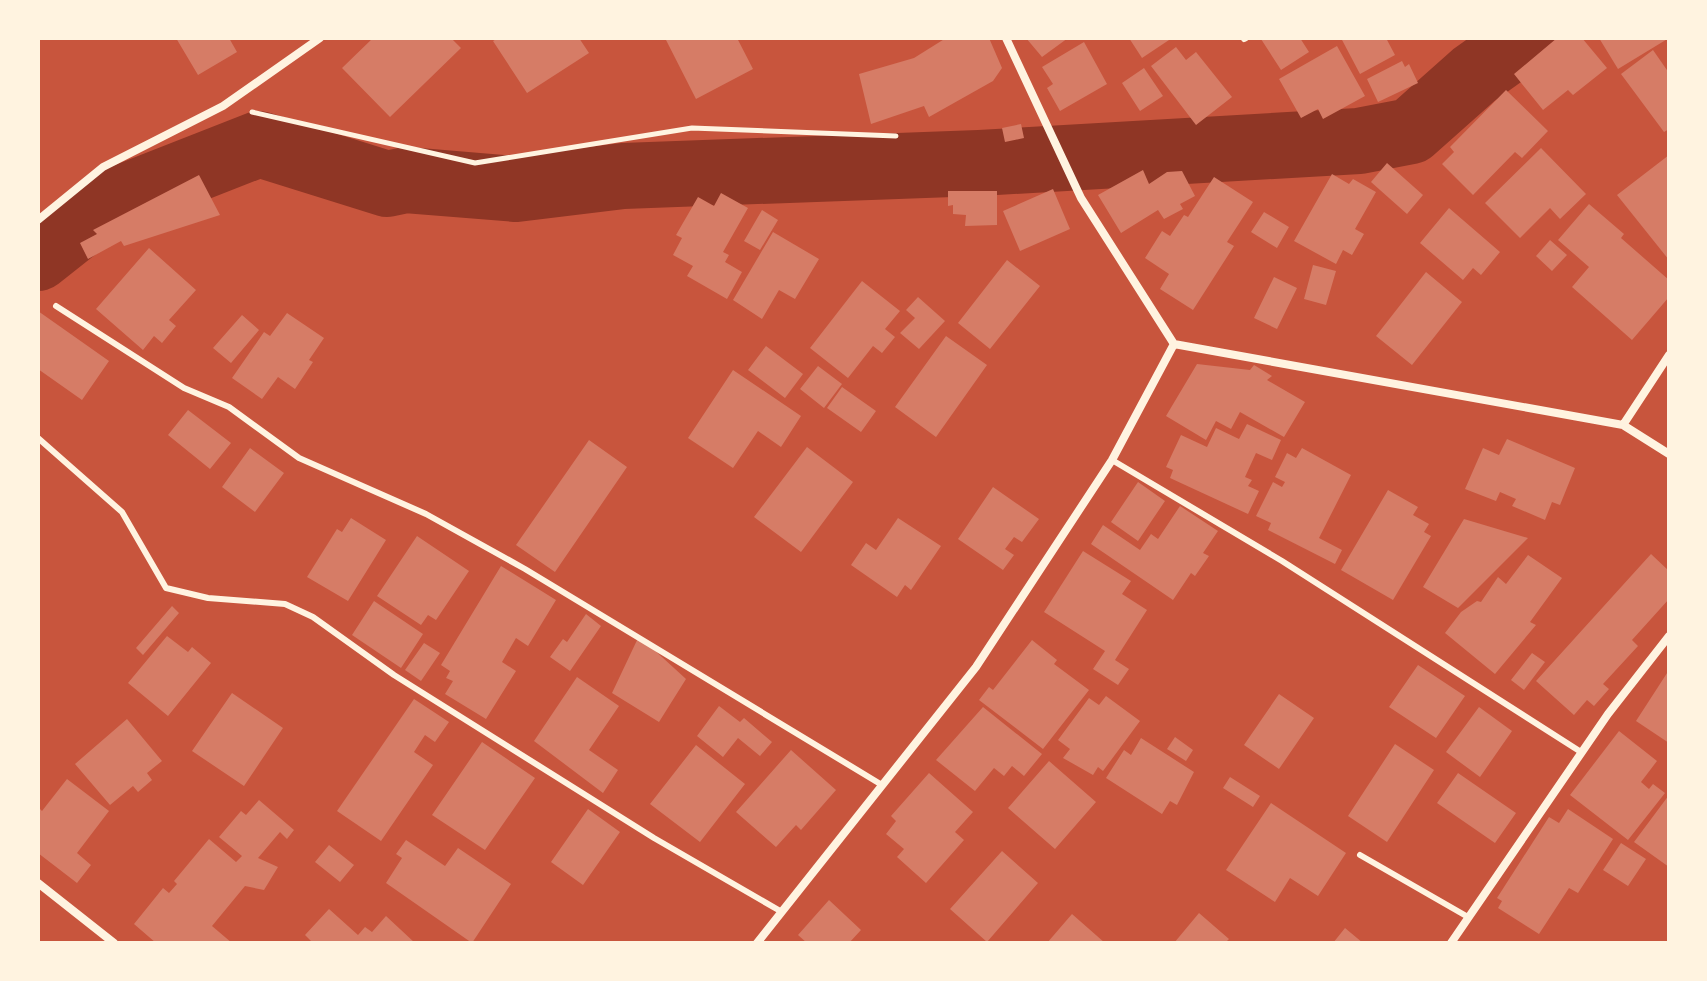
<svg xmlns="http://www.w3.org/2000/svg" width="1707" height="981" font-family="'PT Serif',serif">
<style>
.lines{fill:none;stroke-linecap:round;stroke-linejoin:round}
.river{stroke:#8f3625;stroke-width:66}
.building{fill:#d67c66}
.path{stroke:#fff3e0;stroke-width:5}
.service{stroke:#fff3e0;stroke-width:6}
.minor{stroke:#fff3e0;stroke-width:8}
</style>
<rect width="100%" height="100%" fill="#c8553d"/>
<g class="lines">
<!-- river -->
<path class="river" d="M38 258 106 204 259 144 387 184 406 180 516 189 623 176 979 163 1359 141 1411 131 1474 75 1526 38"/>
</g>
<!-- building -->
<path class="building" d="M176 38H229L237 52 198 75Z
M373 38H451L461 48 390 117 342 68Z
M498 38H579L589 53 527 93 493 41Z
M665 38H737L753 69 696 99Z
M946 38H989L1002 68 993 81 929 117 924 106 871 124 859 74 914 58Z
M1026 38H1068L1042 57Z
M1129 38H1172L1142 58Z
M1300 38 1309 52 1281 70 1261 39Z
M1341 38H1386L1395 55 1360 74Z
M1557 38H1582L1607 68 1573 95 1568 90 1543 110 1514 74Z
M1599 38H1669L1618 69Z
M1084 42 1107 84 1060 111 1047 88 1053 84 1042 67Z
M1337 46 1365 96 1323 119 1318 109 1301 118 1279 79Z
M1176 47 1186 60 1196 52 1232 97 1196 125 1151 66Z
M1653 50 1669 73V129L1664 132 1621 74Z
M1402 61 1405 67 1409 64 1418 83 1378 102 1367 79Z
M1144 68 1163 96 1140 111 1122 83Z
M1506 90 1548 131 1522 158 1515 152 1473 195 1442 164 1454 152 1450 147Z
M1021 124 1024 138 1005 142 1002 128Z
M1541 148 1586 194 1560 219 1550 208 1520 238 1485 203Z
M1669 155V260L1617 195Z
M1387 163 1423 195 1407 214 1371 182Z
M1143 170 1149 184 1167 172 1182 171 1195 196 1180 204 1183 209 1164 219 1158 210 1121 233 1098 195Z
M1332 174 1349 184 1353 179 1376 192 1355 229 1364 234 1352 255 1343 250 1336 264 1294 241Z
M199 175 220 215 124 246 121 241 88 259 80 243 97 234 93 230Z
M1214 177 1253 202 1227 242 1234 246 1193 310 1160 289 1169 274 1145 258 1162 231 1170 236 1184 215 1188 217Z
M1053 189 1070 229 1020 251 1003 211Z
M948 191H997V225L965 226 966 215 953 214V205L948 206Z
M721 193 748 208 723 252 729 255 725 262 742 272 727 299 687 276 693 266 673 255 682 238 676 235 698 197 714 206Z
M1589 204 1624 234 1621 238 1669 280V297L1632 340 1572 287 1589 267 1558 240Z
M1449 208 1500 252 1481 275 1473 268 1463 280 1420 243Z
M762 210 778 220 760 250 744 241Z
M1264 212 1289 227 1277 248 1251 232Z
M773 232 819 259 795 299 779 290 762 319 733 300Z
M1550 240 1567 255 1552 271 1536 256Z
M149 248 196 290 169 320 176 326 162 343 154 336 143 350 96 309Z
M1007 260 1040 286 990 349 958 323Z
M1313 265 1336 271 1326 305 1304 299Z
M1426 272 1462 302 1412 365 1376 336Z
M1274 277 1297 288 1277 329 1254 318Z
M862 281 900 311 885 329 895 337 882 353 873 346 848 378 810 348Z
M918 297 945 321 919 349 900 333 915 318 906 310Z
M38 311 109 361 82 400 38 369Z
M287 313 324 338 309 360 313 362 295 389 278 377 262 399 232 378 264 332 270 336Z
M242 315 259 330 231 363 213 348Z
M946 336 987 365 936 437 895 407Z
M766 346 803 374 785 398 748 370Z
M1197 364 1250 370 1254 365 1272 376 1267 380 1305 402 1284 437 1240 412 1231 429 1216 421 1206 440 1166 416Z
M818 366 842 384 824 408 800 389Z
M733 370 801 416 781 447 758 431 733 468 688 438Z
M842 387 876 411 861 432 827 408Z
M188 410 231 443 210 469 168 435Z
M1247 424 1281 440 1272 460 1256 453 1245 477 1252 480 1248 486 1259 491 1248 514 1170 478 1173 470 1166 467 1181 435 1207 447 1216 428 1239 439Z
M1507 439 1575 468 1560 505 1552 502 1545 520 1512 506 1516 499 1500 492 1496 501 1465 489 1483 448 1499 455Z
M589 440 627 467 555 572 516 545Z
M807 447 853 482 801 552 754 517Z
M250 448 284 473 255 512 222 487Z
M1302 448 1351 475 1319 538 1342 550 1335 564 1268 530 1271 523 1256 516 1273 482 1282 487 1285 482 1275 477 1287 453 1296 458Z
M1138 482 1165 501 1138 541 1111 522Z
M993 487 1039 519 1022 542 1014 537 1005 549 1014 555 1003 570 958 539Z
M1388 490 1418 507 1413 515 1429 524 1424 532 1431 536 1393 600 1341 570Z
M1180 506 1218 531 1203 553 1209 556 1195 576 1191 573 1173 600 1091 544 1103 525 1140 550 1151 534 1158 539Z
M351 518 386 540 348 601 307 577 337 529 342 532Z
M898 518 941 546 911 590 905 585 897 597 851 565 866 543 876 550Z
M1464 519 1528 538 1458 608 1423 587Z
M417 536 469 571 436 620 428 615 421 625 377 596Z
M1083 551 1131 581 1122 594 1147 610 1115 660 1129 669 1118 685 1093 669 1105 651 1044 612Z
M1651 554 1669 571V599L1632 640 1638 646 1603 684 1609 689 1594 706 1587 700 1574 715 1536 681Z
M1528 555 1562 578 1530 622 1536 625 1495 674 1445 633 1461 612 1477 601 1481 602 1498 577 1506 584Z
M501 566 556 600 528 646 516 638 502 662 516 671 486 719 445 694 453 681 446 678 450 671 441 665Z
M374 601 423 634 401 668 352 635Z
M172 606 179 613 143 655 136 648Z
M586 614 601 626 570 671 550 657 563 639 567 642Z
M167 636 188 652 192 647 211 663 168 716 128 683Z
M639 636 686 679 659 722 612 693Z
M1032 640 1057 660 1054 664 1089 690 1043 749 979 700 989 687 993 690Z
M424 643 440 653 421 681 405 670Z
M1532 653 1545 662 1524 690 1511 680Z
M1418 665 1465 696 1436 738 1389 707Z
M1669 670V743L1636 721Z
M577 677 619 706 589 750 618 770 603 793 534 741Z
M232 693 283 728 244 786 192 751Z
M1279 694 1314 718 1279 769 1244 745Z
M1106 696 1140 721 1103 771 1098 767 1093 775 1063 758 1070 749 1058 740 1089 698 1099 705Z
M414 699 449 722 435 742 425 735 414 752 433 765 381 841 337 811Z
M719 706 740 722 744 718 772 742 760 756 738 738 723 757 697 736Z
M983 707 1042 754 1024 776 1012 766 1004 776 994 768 975 791 936 760Z
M1479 707 1512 731 1480 777 1446 752Z
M127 719 162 761 147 773 152 780 138 792 133 786 110 805 75 764Z
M1619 731 1657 761 1641 782 1649 789 1653 784 1665 793 1628 840 1570 795Z
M1175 737 1193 750 1186 761 1167 749Z
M1141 738 1194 772 1177 805 1170 801 1162 814 1106 778 1124 750 1131 755Z
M482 742 535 778 485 850 432 815Z
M1395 744 1434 770 1387 842 1348 816Z
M696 745 745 784 700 842 650 804Z
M791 750 836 790 801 830 796 825 776 847 736 812Z
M1049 761 1096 802 1055 849 1008 808Z
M929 773 973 812 955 832 964 840 926 883 897 857 904 849 886 834 896 821 891 816Z
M1458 773 1516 813 1495 843 1437 803Z
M1230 777 1260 796 1253 807 1223 788Z
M67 779 109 811 77 853 91 865 77 883 38 853V807L42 811Z
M1669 795V867L1634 842Z
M259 800 294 830 287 839 280 832 258 858 278 867 264 890 245 886 212 926 232 943H156L134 924 163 888 169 893 177 884 174 881 209 839 236 862 242 856 219 837 241 811 246 815Z
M1271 803 1346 853 1318 896 1290 878 1275 902 1226 870Z
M588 809 620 832 583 885 551 862Z
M1568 809 1613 839 1578 893 1569 888 1539 934 1498 908 1502 901 1497 898 1549 817 1559 823Z
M406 840 445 866 458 848 511 884 472 943 386 883 402 858 396 854Z
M1621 843 1646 859 1628 886 1603 870Z
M329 845 354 865 340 882 315 862Z
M1002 851 1038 883 987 942 950 909Z
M829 900 861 930 849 943H807L798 935Z
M329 909 358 935 365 927 372 932 386 916 415 943H313L305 935Z
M1199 913 1229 939 1225 943H1174Z
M1072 914 1105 943H1047Z
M1345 928 1363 943H1333Z"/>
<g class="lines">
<!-- path -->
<path class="path" d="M252 112 475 163 692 128 896 136"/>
<!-- service -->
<path class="service" d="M1244 39 1246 38
M56 306 184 388 229 407 299 458 426 514 525 569 882 785
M38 438 122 512 166 588 208 598 285 604 313 617 394 675 654 838 782 912
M1112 460 1282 561 1581 752
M1360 855 1468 917"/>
<!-- minor -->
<path class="minor" d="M1006 38 1081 198 1174 344 1623 425 1669 454
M38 220 103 167 223 106 320 38
M1623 425 1669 355
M38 883 114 943
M757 943 976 667 1112 460 1174 344
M1451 943 1608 714 1669 636"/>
</g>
<!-- border -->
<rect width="1707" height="981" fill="none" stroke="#fff3e0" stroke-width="80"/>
</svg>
